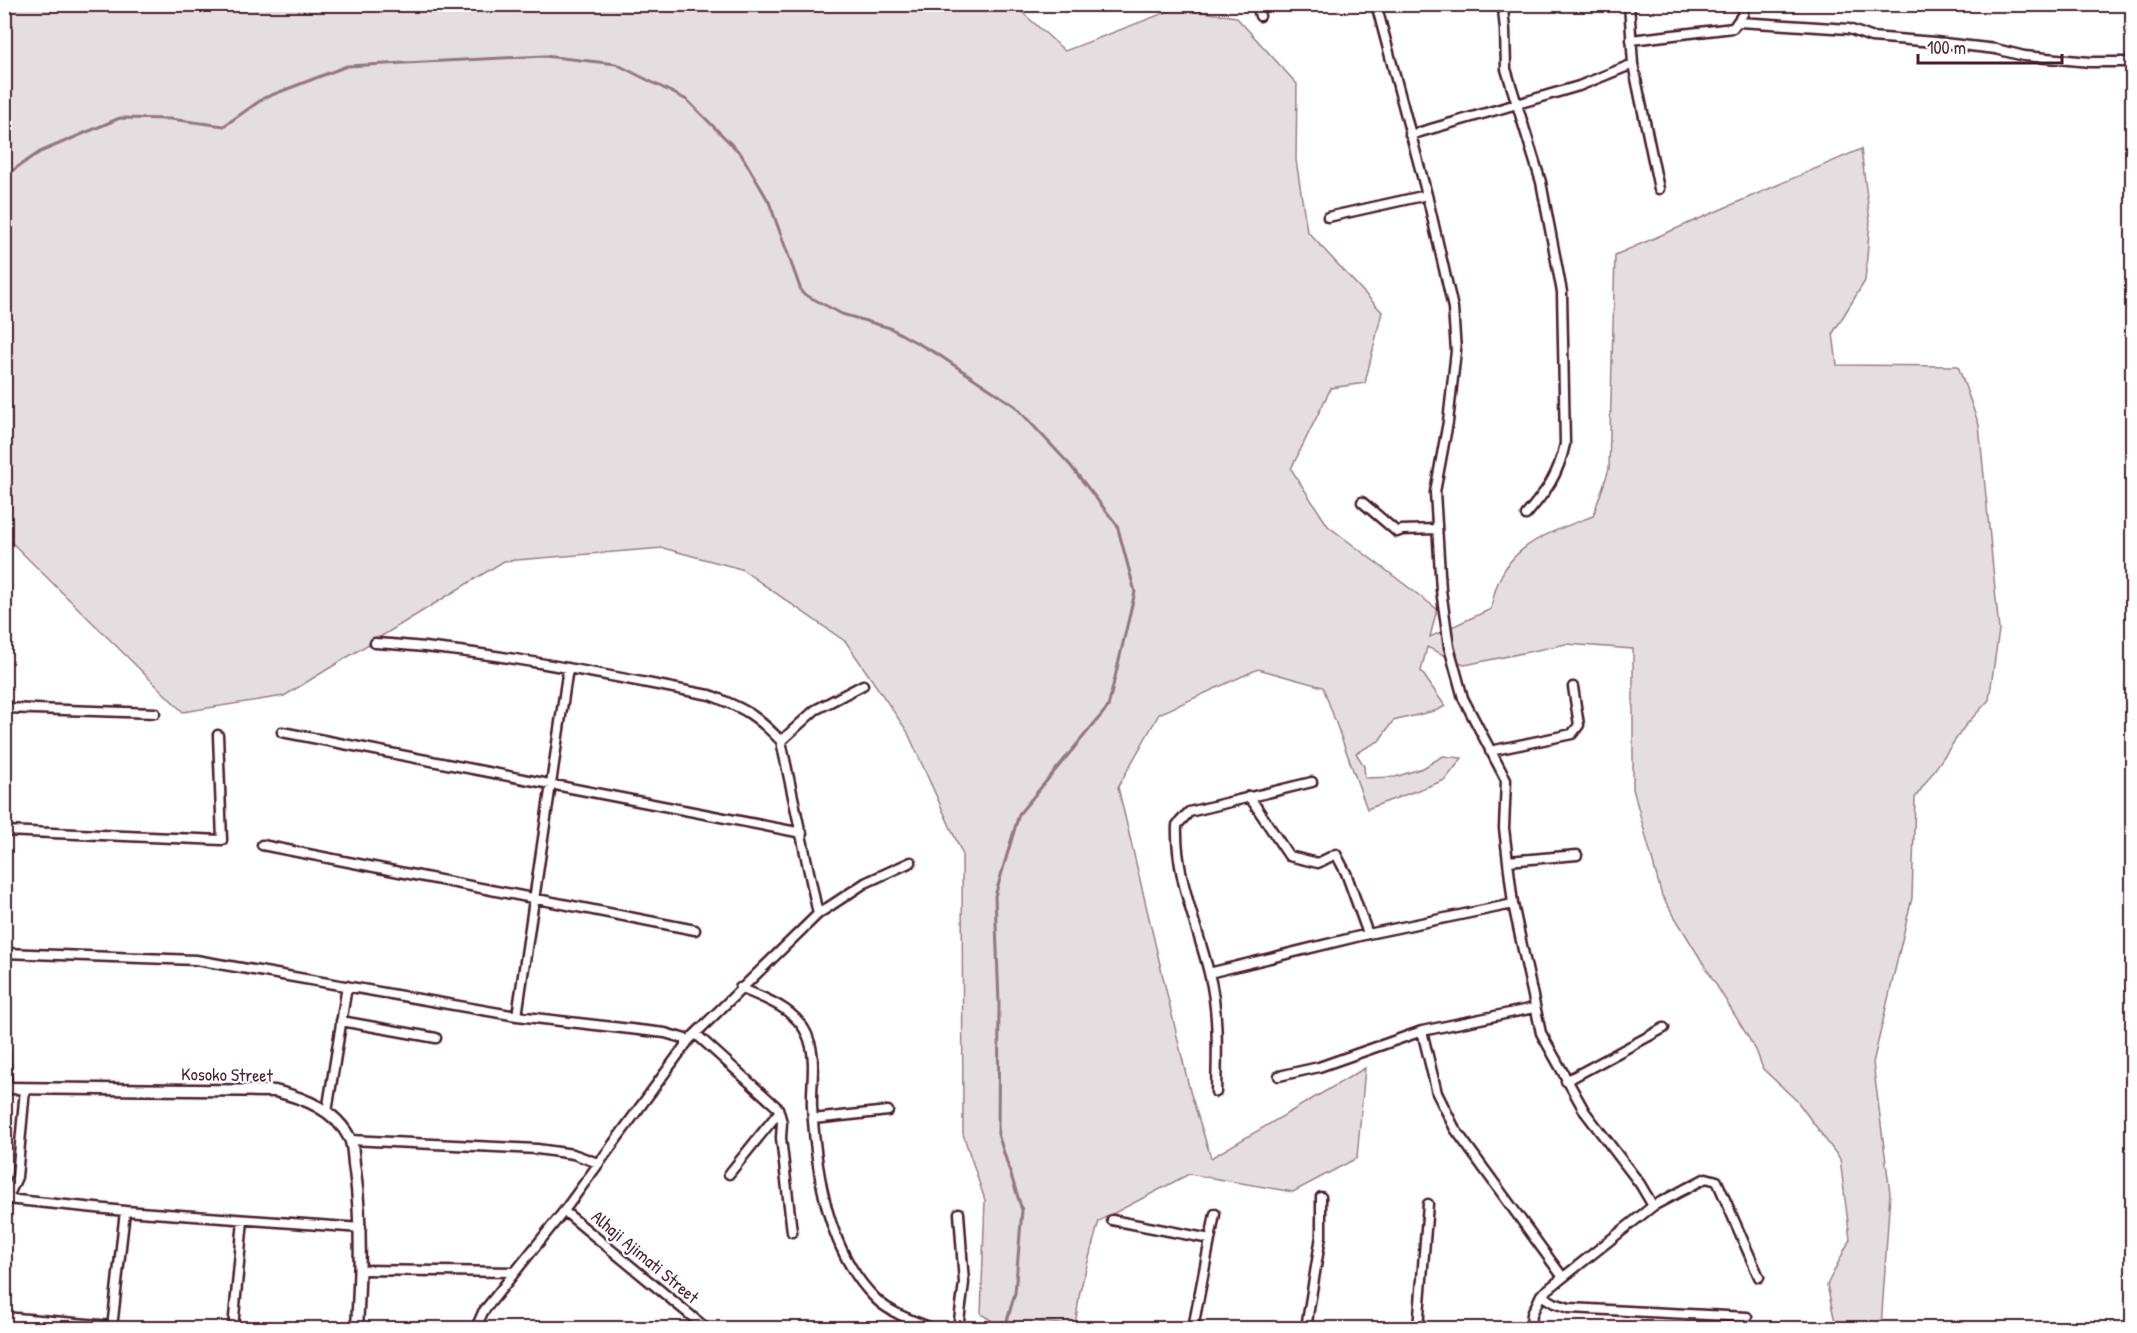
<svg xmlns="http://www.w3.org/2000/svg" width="2137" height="1333" font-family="'Patrick Hand',sans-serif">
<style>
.green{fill:#e5dee0;stroke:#987e86;stroke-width:1.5}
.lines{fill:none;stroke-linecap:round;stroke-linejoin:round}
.stream{stroke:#91787e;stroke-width:3}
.minor-casing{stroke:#4a1f2b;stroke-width:13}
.tertiary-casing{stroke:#4a1f2b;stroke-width:15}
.minor{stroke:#fff;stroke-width:8}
.tertiary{stroke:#fff;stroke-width:10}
.labels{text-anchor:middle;stroke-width:4.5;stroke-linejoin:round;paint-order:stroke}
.street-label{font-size:18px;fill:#4a1f2b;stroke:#fff}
</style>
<rect width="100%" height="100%" fill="#fff"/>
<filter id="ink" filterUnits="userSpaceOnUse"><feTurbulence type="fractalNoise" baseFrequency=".0167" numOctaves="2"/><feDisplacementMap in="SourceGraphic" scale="12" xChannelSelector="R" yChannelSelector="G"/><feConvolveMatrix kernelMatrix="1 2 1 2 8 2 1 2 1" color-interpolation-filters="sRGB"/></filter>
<g filter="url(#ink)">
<!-- green -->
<path class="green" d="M1013 4 1065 51 1177 8 1236 17 1297 84 1296 160 1307 231 1382 312 1365 383 1331 388 1291 469 1328 526 1437 609 1430 637 1491 609C1500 547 1541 536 1593 516L1609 469 1615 255 1861 149 1870 221 1865 281 1833 333 1837 365 1958 366 1979 425 1999 630 1989 700 1965 726 1915 798 1912 898 1873 1063 1890 1193 1881 1328H1839L1835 1322 1827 1285 1850 1239 1840 1159 1797 1101 1763 1069 1756 1050 1662 896 1633 789V649L1566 644 1465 665 1427 647 1421 671 1445 706 1438 710 1393 721 1379 741 1356 753 1364 766 1365 778 1395 777 1423 768 1443 756 1462 758 1445 780 1367 809 1323 687 1258 669 1159 714 1118 787 1190 1091 1211 1158 1365 1068 1357 1158 1293 1192 1189 1174 1099 1221 1080 1291 1075 1326 1042 1322 1024 1328H1003L981 1314 985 1200 963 1134 962 853 907 731 846 642 741 569 663 548 504 561 284 696 183 712 5 536V5Z"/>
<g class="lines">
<!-- stream -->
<path class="stream" d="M4 176 40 152 120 118 170 119 224 126 264 98 347 66 544 56 616 64 687 100 741 154 769 202 802 293 842 314 890 328 939 355 1015 406 1070 465 1117 525 1135 592 1108 707 1019 814 995 896 999 1004 998 1134 1022 1210 1015 1293 1005 1328"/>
<defs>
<path id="minor" d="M1257 4 1260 16
M1376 4 1427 195 1453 308 1456 351 1448 422 1435 492 1441 590 1449 647 1463 698 1506 780 1504 828 1513 904 1541 1033 1585 1112 1640 1184 1653 1206 1541 1295 1532 1314 1531 1328
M1498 4 1503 9 1505 30 1506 69 1541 182 1562 292 1565 444C1558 476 1547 490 1526 515
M1629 4 1633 64 1659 189
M1739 22 1849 29 1871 37 1935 42 1996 49 2024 56 2090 62H2132
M1631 40 1733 28 1743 14 1744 4
M1410 135 1579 86 1633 64
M1328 217 1427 195
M1362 502 1397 532 1402 530 1437 529
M375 643C490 650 598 674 710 695 745 709 755 714 781 741L818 914
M4 708 155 713
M282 732 802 833
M781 741 815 710 863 685
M1490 751 1572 734 1579 725 1573 687
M1249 796 1289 856 1318 863 1336 854 1346 873 1368 934
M4 831 222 840 218 735
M262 845 695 930
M1508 861 1577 855
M4 953 196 960 517 1016 665 1033 689 1040
M1209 973 1368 934 1513 904
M740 988C767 999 802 1011 810 1043 816 1062 811 1087 812 1107 816 1171 827 1251 876 1299 890 1313 914 1321 932 1328
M517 1016 568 668
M341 1021 436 1038
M1422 1031 1437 1093 1455 1129 1562 1276
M696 1034 778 1108 782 1122 781 1138 792 1232
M4 1038 7 1088
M1279 1076 1319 1067 1422 1031 1534 1008
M1566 1081 1664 1028
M1216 1092C1217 1052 1219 1012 1209 973 1197 924 1175 876 1177 825L1189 812 1312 782
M327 1112 347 986
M813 1119 888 1111
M350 1140 537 1149 573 1154 598 1163
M729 1174 779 1112
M7 1199 125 1211 361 1228
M4 1206 17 1177 25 1089
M1653 1206 1706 1178 1717 1181 1759 1277
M564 1211 706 1328
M1112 1220 1210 1239
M360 1270 514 1272
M1541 1295 1554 1303 1569 1308 1747 1317
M4 1317 112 1326
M112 1328 125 1211
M233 1328 243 1220
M476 1328 483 1312 564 1211 689 1040 818 914 865 883 911 862
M958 1328 964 1283 959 1213
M1193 1328 1215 1214
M1306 1328 1321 1236V1197
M1418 1328 1428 1204"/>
<path id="tertiary" d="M4 1088 275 1091C304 1098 336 1110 350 1139 354 1148 353 1162 355 1171 362 1224 360 1275 357 1328"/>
</defs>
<!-- minor casing -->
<use href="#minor" class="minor-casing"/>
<!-- tertiary casing -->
<use href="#tertiary" class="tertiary-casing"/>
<!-- minor -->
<use href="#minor" class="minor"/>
<!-- tertiary -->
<use href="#tertiary" class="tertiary"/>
</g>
</g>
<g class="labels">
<!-- street labels -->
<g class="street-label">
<text transform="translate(227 1075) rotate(1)" y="6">Kosoko Street</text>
<text transform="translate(645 1257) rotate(40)" y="6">Alhaji Ajimati Street</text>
</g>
</g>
<!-- margin -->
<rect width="2137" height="1333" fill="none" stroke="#fff" stroke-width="24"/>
<rect x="12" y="12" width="2113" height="1309" fill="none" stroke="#4a1f2b" stroke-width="2" filter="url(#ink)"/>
<!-- scale -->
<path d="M1918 54v9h144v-9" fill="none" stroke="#4a1f2b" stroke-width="3"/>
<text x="1927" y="54" font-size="18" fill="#4a1f2b" stroke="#ffffff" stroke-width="4.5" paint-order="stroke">100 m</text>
</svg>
